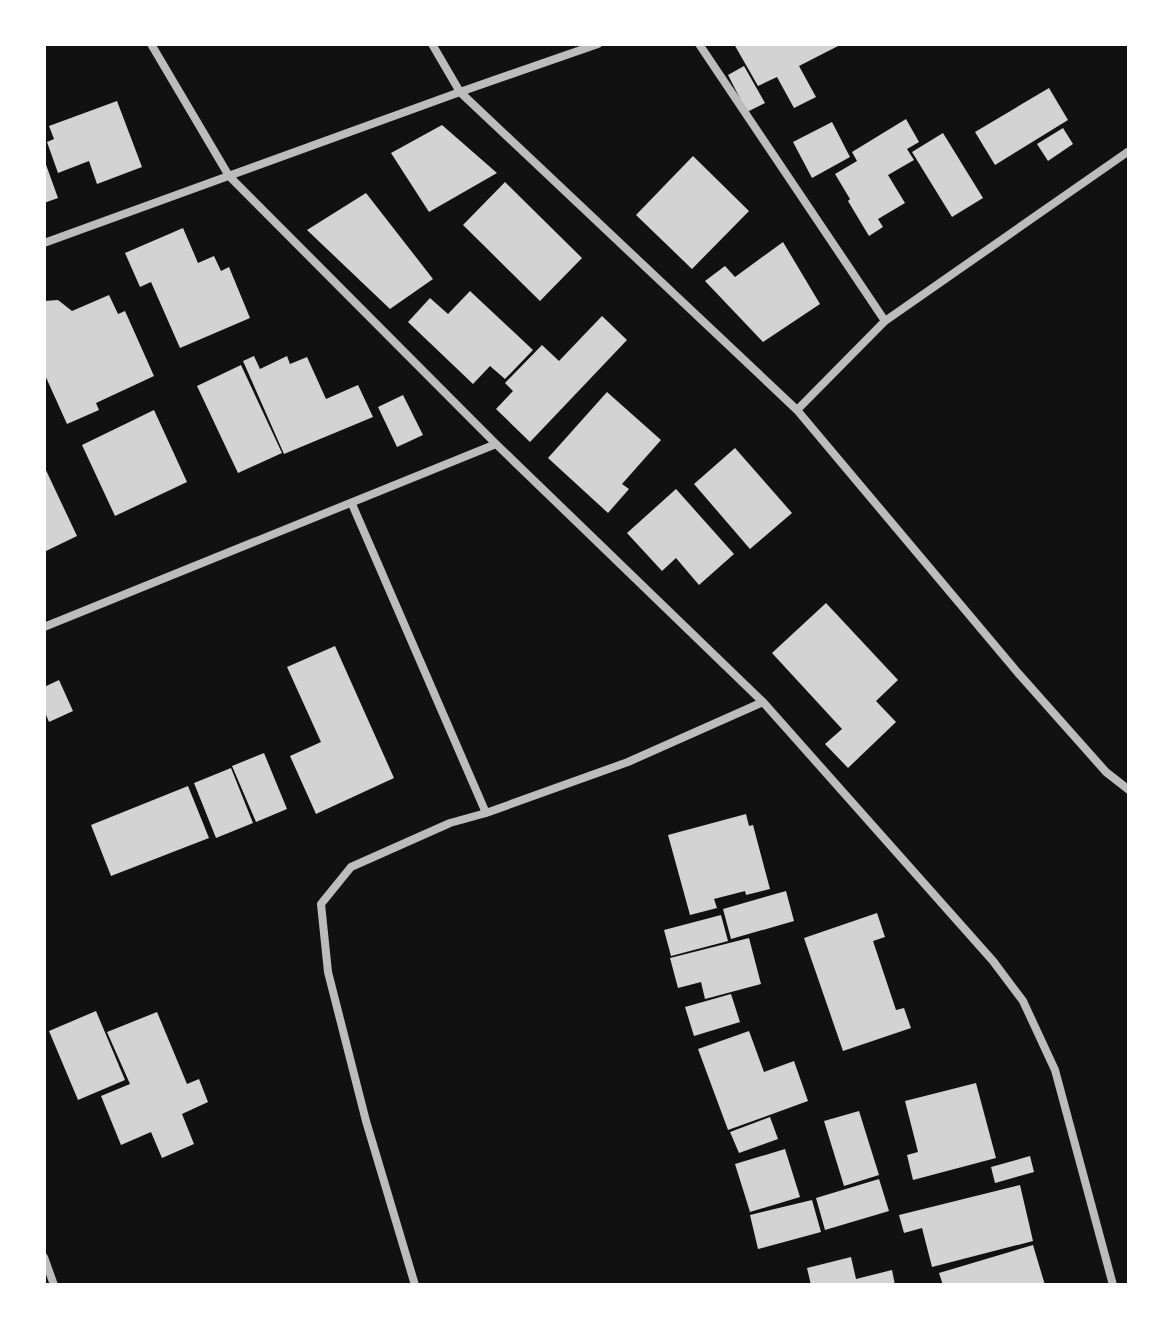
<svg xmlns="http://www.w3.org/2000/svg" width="1173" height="1329" font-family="Roboto,sans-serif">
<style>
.building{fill:#d3d3d3}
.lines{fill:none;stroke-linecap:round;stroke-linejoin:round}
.minor{stroke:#bcbcbc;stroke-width:8}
</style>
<rect width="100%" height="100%" fill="#111"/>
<!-- building -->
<path class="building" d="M734 44H842L799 66 816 97 794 108 777 77 758 86Z
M744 66 765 103 747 112 728 75Z
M1049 88 1068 120 995 165 975 132Z
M117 101 142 167 97 184 89 161 58 173 47 142 54 139 49 126Z
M906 119 919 142 907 149 914 160 888 175 905 203 878 219 883 227 869 236 848 201 850 199 835 174 857 161 852 152Z
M832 122 850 157 812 178 793 142Z
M442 125 497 173 429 212 391 153Z
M1063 128 1073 144 1048 161 1037 144Z
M943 133 983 198 952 217 912 152Z
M693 156 749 211 692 269 636 215Z
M44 159 58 198 44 203Z
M505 182 582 258 540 301 463 225Z
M366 193 433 279 390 309 307 230Z
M183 228 198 263 214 256 221 271 229 267 250 318 180 348 151 282 140 287 125 253Z
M783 242 820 304 763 342 705 281 725 266 735 277Z
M470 291 533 350 505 379 490 366 473 384 408 322 430 298 448 314Z
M109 295 118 314 125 311 154 376 96 403 99 410 67 424 44 373V301L58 300 72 311Z
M602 316 627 340 530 442 496 409 513 391 505 383 542 345 559 361Z
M254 356 260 369 287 356 290 364 307 357 326 399 358 385 373 417 284 454 243 361Z
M241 365 282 453 238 473 197 386Z
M607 392 661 440 622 484 629 489 608 513 548 458Z
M403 395 423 435 397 447 378 407Z
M154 410 187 482 115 516 82 445Z
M735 448 792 513 750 549 694 484Z
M44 466 77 536 44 552Z
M676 489 734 554 699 585 676 558 662 571 627 533Z
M826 603 898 680 876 701 896 722 848 768 825 744 842 729 772 653Z
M335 646 394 778 316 814 290 756 321 742 287 667Z
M59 680 73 711 49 722 44 710V687Z
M264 753 287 809 256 822 232 766Z
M231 768 253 823 216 838 194 783Z
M188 786 209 838 111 876 91 825Z
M746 814 749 826 753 825 770 889 746 895 745 891 714 899 717 908 690 915 668 835Z
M786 891 794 921 731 939 723 909Z
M877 913 885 937 873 941 896 1010 904 1008 911 1028 843 1051 804 938Z
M721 915 728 941 671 956 664 930Z
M749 938 761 984 705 999 701 982 678 988 670 958Z
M731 994 740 1022 694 1036 685 1007Z
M96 1011 125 1080 78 1100 49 1031Z
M157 1012 187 1084 199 1079 208 1102 182 1114 194 1144 162 1158 151 1132 121 1145 101 1096 130 1084 107 1032Z
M749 1031 764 1072 794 1061 808 1101 728 1130 698 1049Z
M976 1083 996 1158 913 1180 907 1155 918 1152 905 1101Z
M859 1111 879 1175 844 1186 824 1121Z
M770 1117 778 1139 739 1153 730 1132Z
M785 1149 800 1197 750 1212 735 1164Z
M1030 1156 1034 1172 995 1183 991 1167Z
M879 1179 889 1211 825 1230 816 1198Z
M1020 1185 1033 1241 932 1267 922 1228 904 1233 899 1215Z
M812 1200 821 1232 758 1249 750 1215Z
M1033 1245 1045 1285H943L939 1273Z
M851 1257 856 1279 892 1270 895 1285H811L807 1268Z"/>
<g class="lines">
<!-- minor -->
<path class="minor" d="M151 44 229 176 496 444 763 702 993 961 1023 1001 1055 1070 1113 1285
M432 44 460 92 797 410 1018 673 1106 772 1129 790
M699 44 885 321
M44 243 460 92 598 44
M797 410 885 321 1129 151
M352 504 486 813
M44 627 496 444
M44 1257 54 1285
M415 1285 366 1121 328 972 321 904 351 867 450 823 486 813 628 762 763 702"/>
</g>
<!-- border -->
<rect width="1173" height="1329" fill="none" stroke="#ffffff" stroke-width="92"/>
</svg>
